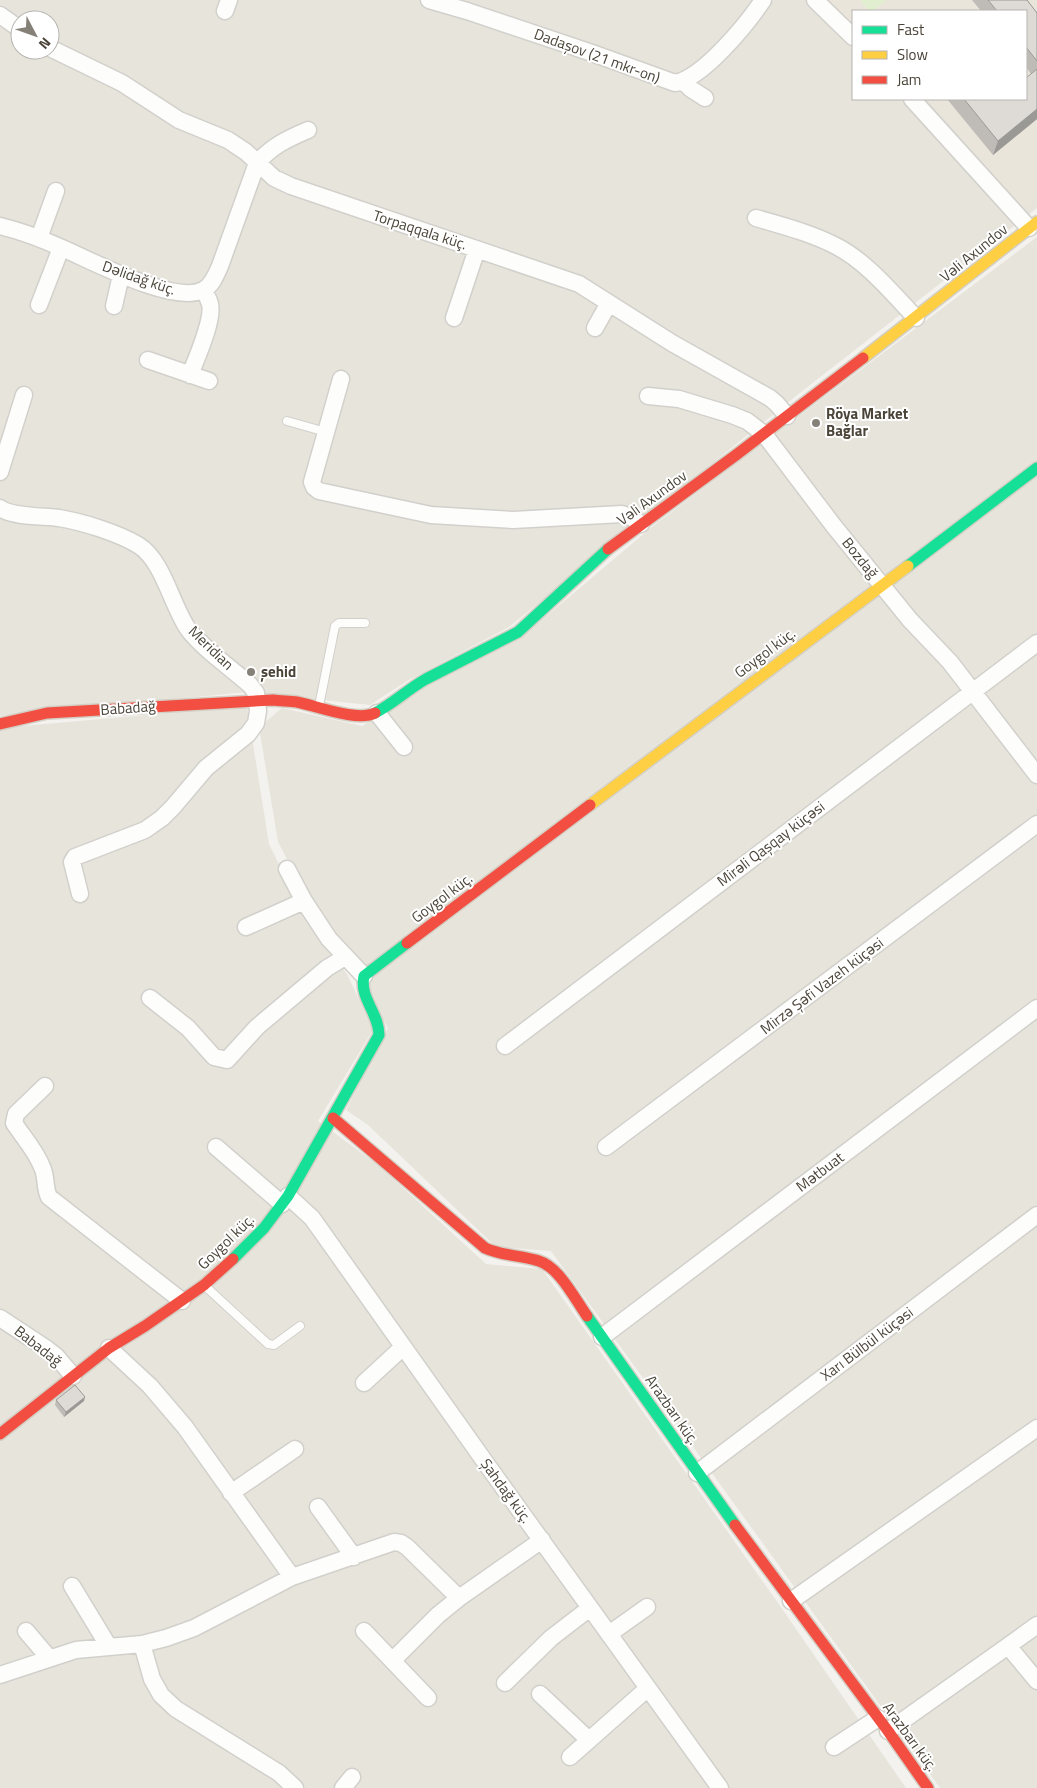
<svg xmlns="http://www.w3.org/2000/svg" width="1037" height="1788" font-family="'Titillium Web',sans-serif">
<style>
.residential{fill:#e7e4dc;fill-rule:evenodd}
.education{fill:#eae5da}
.green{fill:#e1eecf}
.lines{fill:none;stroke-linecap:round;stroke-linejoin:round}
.lane-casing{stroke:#d2d0cb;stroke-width:10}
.street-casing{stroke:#d2d0cb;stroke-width:19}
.fast-casing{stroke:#d3cfc5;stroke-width:14}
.slow-casing{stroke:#d3cfc5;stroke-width:14}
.jam-casing{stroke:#d3cfc5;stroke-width:14}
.lane{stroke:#fdfdfc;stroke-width:8}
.street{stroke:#fdfdfc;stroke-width:16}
.fast{stroke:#16e098;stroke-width:11}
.slow{stroke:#ffcf43;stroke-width:11}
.jam{stroke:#f24e42;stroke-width:11}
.wall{fill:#bfbcb8}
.shaded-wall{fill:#9b9996}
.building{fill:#dedbd6;stroke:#9b9996}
.poi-dot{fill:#868178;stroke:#fff;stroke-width:2}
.labels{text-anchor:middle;stroke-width:4;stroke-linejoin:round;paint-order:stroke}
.street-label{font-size:15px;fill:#4b4439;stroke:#fff}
.poi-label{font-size:15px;font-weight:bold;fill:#4b4439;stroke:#fff;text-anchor:start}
</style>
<rect width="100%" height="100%" fill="#f4f2ee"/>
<!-- residential -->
<path class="residential" d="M0 0H1037V208L801 392 509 627 407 681 370 705 248 692 0 716ZM853 11H1026V99H853ZM20 20H50V50H20Z
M1037 237V1788H940L551 1251 496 1247 368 1125 346 1110 388 1028 311 904 278 842 259 727 282 708 362 726 420 690 518 640 653 526Z
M247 706 269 844 294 895 348 976 373 1030 318 1121 378 1165 486 1264 542 1269 778 1603 906 1788H0V728Z"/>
<!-- education -->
<path class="education" d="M828 0H1037V197L1023 207 928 99H1026V11H853V23Z"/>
<!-- green -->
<path class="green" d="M860 0H887L873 11H869Z"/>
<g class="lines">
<defs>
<path id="lane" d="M287 421 326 432
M319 706 335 626 339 623H365
M205 1286 268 1344 274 1345 300 1326"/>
<path id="street" d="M429 0 467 11 592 53 675 83C703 78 747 24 763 0
M815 0 853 37
M225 11 229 0
M0 15 20 29
M50 48 122 83 179 120 228 140 246 152 274 178 291 186 579 284 672 343 770 398 777 404 787 416
M684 82 691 89 705 98
M912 99 1029 228
M756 218C783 226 811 233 836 246 866 261 893 294 916 318
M0 226C21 231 42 239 62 248 90 260 174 305 203 290 212 286 216 275 220 266L257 163C272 146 287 139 308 130
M39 238 56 191
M39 305 61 248
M114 306 121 275
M454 318 477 249
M595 328 609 303
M148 360 209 381
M190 375C196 359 214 320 210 304 209 300 206 294 203 290
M341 379 312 482 314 487 319 491 431 515 513 520 622 514 631 517 641 524
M648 396 679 399 732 415 747 421 764 434 833 525 910 620 950 662 1037 775
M0 472 24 395
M0 508C11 517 44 516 59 518 83 522 118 533 138 545 163 560 171 604 188 629 202 648 231 668 250 685L256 693 258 711 256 723 248 734 206 768 173 807 162 818 145 830 75 857 72 862 80 894
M377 713 404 747
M287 869 304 901 329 939 364 976
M246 927 304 901
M150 998 188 1028 214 1057 227 1060 257 1027 327 968 345 957
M505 1046 1037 643
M45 1086 16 1114 14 1123C23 1137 36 1151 42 1167 47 1177 44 1187 49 1197L182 1301
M216 1147 282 1204
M606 1147 1037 824
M288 1196 312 1218 490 1469 720 1788
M0 1318 47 1349 56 1356 73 1376
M602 1337 1037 1008
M109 1348 150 1386 185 1427 292 1577
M364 1383 403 1347
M697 1473 1037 1215
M231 1493 295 1449
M318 1507 354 1557
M72 1586 109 1647
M791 1601 1037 1428
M26 1631 49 1658
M364 1631 428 1698
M609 1634 647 1607
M142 1644 152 1679 161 1695 176 1709 279 1773 295 1788
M1008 1646 1037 1625
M393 1660 438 1615 459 1598 542 1540
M0 1675 76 1650 142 1644 166 1638 194 1628 292 1577 394 1542 401 1543 407 1547 459 1598
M505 1683 551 1638 590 1608
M540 1694 589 1740
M888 1731 1008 1646 1037 1681
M834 1747 878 1718
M570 1757 648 1688
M343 1788 352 1777"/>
<path id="fast" d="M908 566 1037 468
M375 713C393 704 408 689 426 679L518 632 608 549
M233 1259 264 1228 288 1196 379 1035C379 1013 359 998 364 976L407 943
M587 1316 735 1525"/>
<path id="slow" d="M863 358 1037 222
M590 805 908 566"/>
<path id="jam" d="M608 549 736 455 863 358
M0 724 47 713 273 700C281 701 289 701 297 702 317 706 357 722 375 713
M407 943 590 805
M333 1118 485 1248C502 1256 521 1255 539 1261 559 1267 575 1299 587 1316
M0 1434 109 1348 145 1326 204 1285 233 1259
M735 1525 888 1731 928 1788"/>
</defs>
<!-- lane casing -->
<use href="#lane" class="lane-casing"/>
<!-- street casing -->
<use href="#street" class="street-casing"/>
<!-- fast casing -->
<use href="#fast" class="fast-casing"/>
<!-- slow casing -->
<use href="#slow" class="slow-casing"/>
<!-- jam casing -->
<use href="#jam" class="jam-casing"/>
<!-- lane -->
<use href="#lane" class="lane"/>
<!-- street -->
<use href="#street" class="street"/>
<!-- fast -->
<use href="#fast" class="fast"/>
<!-- slow -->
<use href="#slow" class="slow"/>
<!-- jam -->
<use href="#jam" class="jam"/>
</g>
<!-- wall -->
<path class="wall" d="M972 0H1027L1037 13V119L993 155 947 99H1026L1031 74 1026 67V11H981Z
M56 1400 84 1401 64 1417 55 1405Z"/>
<!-- shaded-wall -->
<path class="shaded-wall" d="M1037 109V119L993 155 998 141Z
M85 1397 84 1401 64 1417 66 1412Z"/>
<!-- building -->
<path class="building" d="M988 0H1027L1037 13V61L1026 47V11H997Z
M1037 69V109L998 141 964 99H1026V78Z
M75 1385 85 1397 66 1412 56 1400Z"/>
<!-- markers -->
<g class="poi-dot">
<circle cx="816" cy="423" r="5"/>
<circle cx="251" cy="672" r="5"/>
</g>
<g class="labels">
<!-- street labels -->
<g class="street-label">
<text transform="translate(597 56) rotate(20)" y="5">Dadaşov (21 mkr-on)</text>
<text transform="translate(420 230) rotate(18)" y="5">Torpaqqala küç.</text>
<text transform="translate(974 253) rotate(-39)" y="5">Vəli Axundov</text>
<text transform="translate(139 278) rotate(19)" y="5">Dəlidağ küç.</text>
<text transform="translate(652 498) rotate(-36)" y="5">Vəli Axundov</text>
<text transform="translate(860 558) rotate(51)" y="5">Bozdağ</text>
<text transform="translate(211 648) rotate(44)" y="5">Meridian</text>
<text transform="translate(765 653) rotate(-37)" y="5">Goygol küç.</text>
<text transform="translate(128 708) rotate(-4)" y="5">Babadağ</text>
<text transform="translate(771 844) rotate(-37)" y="5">Mirəli Qaşqay küçəsi</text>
<text transform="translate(442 898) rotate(-37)" y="5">Goygol küç.</text>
<text transform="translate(822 986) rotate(-37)" y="5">Mirzə Şəfi Vazeh küçəsi</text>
<text transform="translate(820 1172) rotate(-37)" y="5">Mətbuat</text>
<text transform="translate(226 1242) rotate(-44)" y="5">Goygol küç.</text>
<text transform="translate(867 1344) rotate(-37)" y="5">Xarı Bülbül küçəsi</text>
<text transform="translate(38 1346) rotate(38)" y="5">Babadağ</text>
<text transform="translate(672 1410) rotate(55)" y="5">Arazbarı küç.</text>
<text transform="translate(506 1491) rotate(54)" y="5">Şahdağ küç.</text>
<text transform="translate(910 1737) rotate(54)" y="5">Arazbarı küç.</text>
</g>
<!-- poi labels -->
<g class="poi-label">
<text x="826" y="419">Röya Market<tspan x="826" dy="17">Bağlar</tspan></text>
<text x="261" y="677">şehid</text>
</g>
</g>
<!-- legend -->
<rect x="852" y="10" width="175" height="90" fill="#ffffff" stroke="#b7b4b0"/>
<rect x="862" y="26" width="25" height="8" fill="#16e098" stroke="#b7b4b0"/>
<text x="897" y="35" font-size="15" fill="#4b4439">Fast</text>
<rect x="862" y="51" width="25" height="8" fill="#ffcf43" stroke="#b7b4b0"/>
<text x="897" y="60" font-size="15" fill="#4b4439">Slow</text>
<rect x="862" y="76" width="25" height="8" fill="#f24e42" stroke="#b7b4b0"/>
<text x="897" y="85" font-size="15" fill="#4b4439">Jam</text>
<!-- north arrow -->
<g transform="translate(35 35) rotate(131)"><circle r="24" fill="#ffffff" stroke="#b7b4b0"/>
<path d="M0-4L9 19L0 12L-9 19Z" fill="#868178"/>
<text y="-8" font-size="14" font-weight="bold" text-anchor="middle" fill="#4b4439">N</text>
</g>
</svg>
